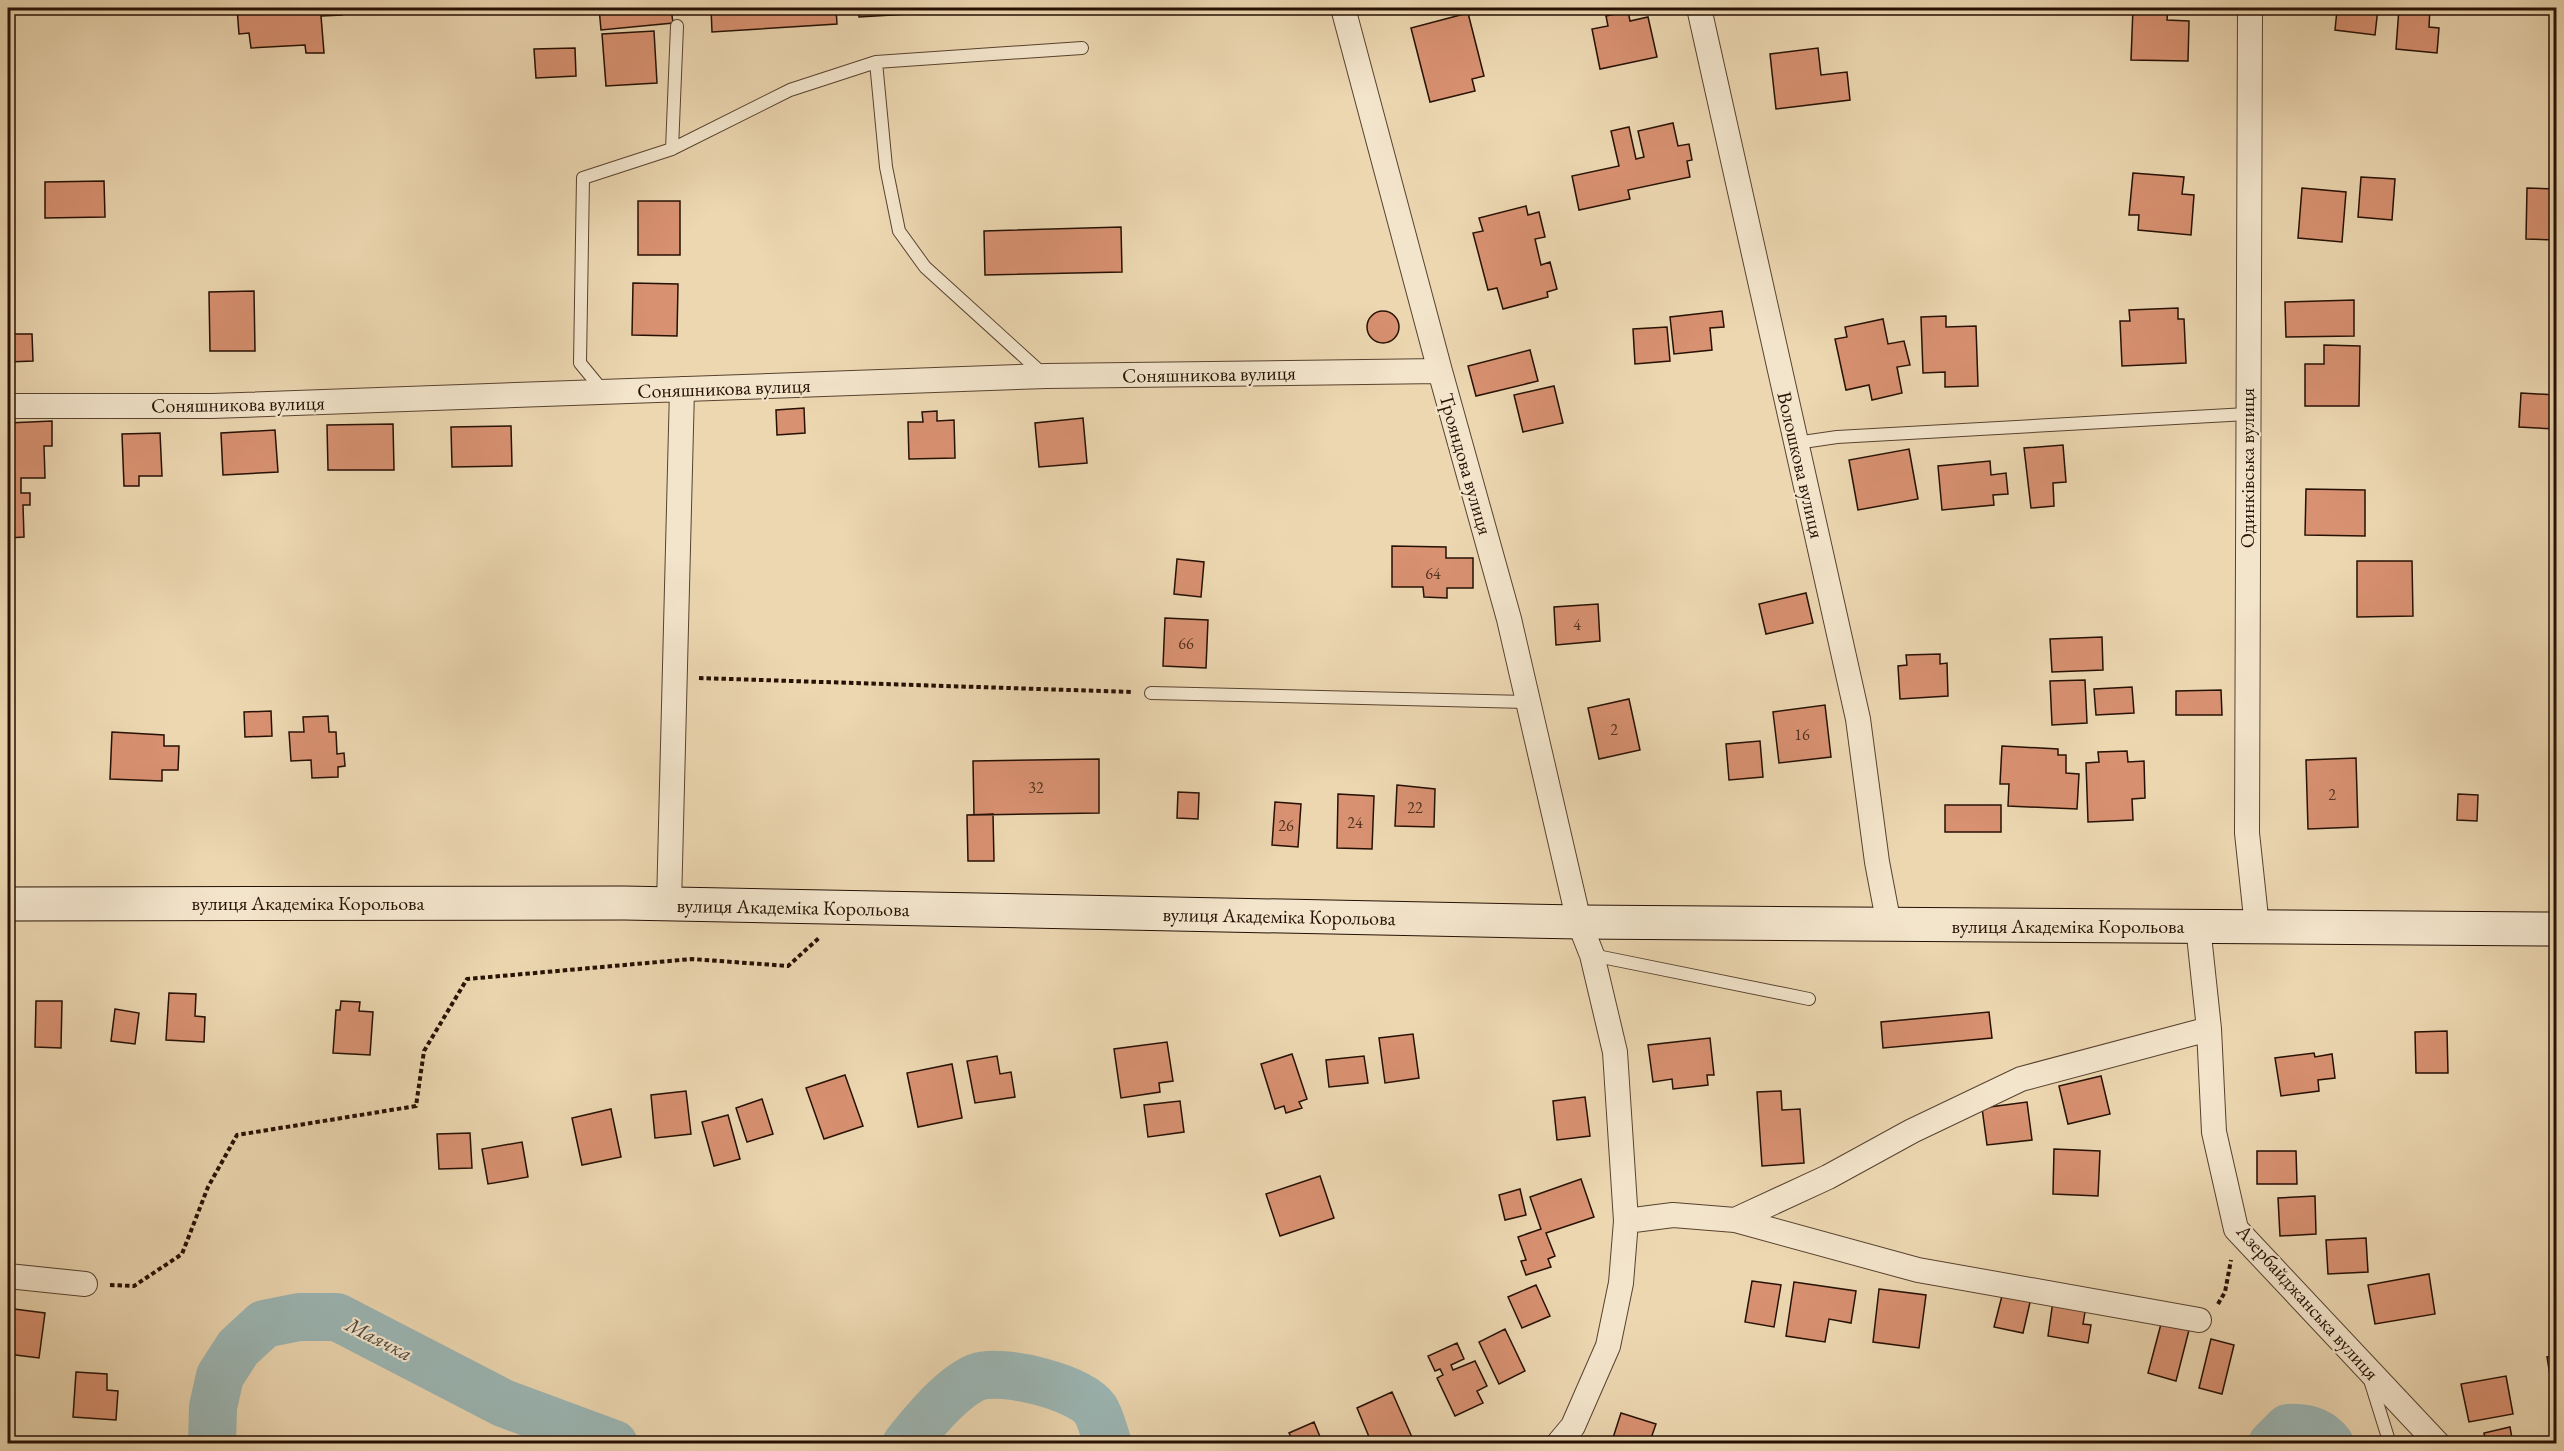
<svg xmlns="http://www.w3.org/2000/svg" width="2564" height="1451" font-family="'EB Garamond',serif">
<style>
.lines{fill:none;stroke-linecap:round;stroke-linejoin:round}
.river{stroke:#9cb7b5;stroke-width:48}
.building{fill:#d89171;stroke:#261104;stroke-width:1.5}
.lane-casing{stroke:#58422f;stroke-width:14}
.street-casing{stroke:#58422f;stroke-width:26}
.secondary-casing{stroke:#261104;stroke-width:35}
.path{stroke:#261104;stroke-width:4;stroke-dasharray:4.5 3;stroke-linecap:butt}
.lane{stroke:#f3e5cc;stroke-width:12}
.street{stroke:#f3e5cc;stroke-width:24}
.secondary{stroke:#f3e5cc;stroke-width:33}
.labels{text-anchor:middle;stroke-width:4.5;stroke-linejoin:round;paint-order:stroke}
.number-label{font-size:16px;fill:#52311f}
.street-label{font-size:20px;fill:#261104;stroke:#f3e5cc}
.water-label{font-size:21px;font-style:italic;fill:#4f4b42;stroke:#f3e5cc}
</style>
<rect width="100%" height="100%" fill="#ecd7b1"/>
<filter id="stains"><feTurbulence type="fractalNoise" baseFrequency=".00333" numOctaves="4"/><feColorMatrix values="0 0 0 0 .2 0 0 0 0 .09 0 0 0 0 .02 0 0 0 .5 -.17"/></filter>
<radialGradient id="worn" r=".72"><stop offset=".6" stop-color="#630" stop-opacity="0"/><stop offset="1" stop-color="#630" stop-opacity=".3"/></radialGradient>
<g class="lines">
<!-- river -->
<path class="river" d="M212 1444 213 1407 220 1376 238 1348 264 1324 299 1317H337L503 1403 614 1444
M906 1444C923 1423 952 1387 977 1377 1002 1368 1079 1387 1095 1409 1101 1418 1104 1433 1108 1444
M2272 1444 2288 1428C2305 1427 2319 1430 2330 1444"/>
</g>
<!-- building -->
<path class="building" d="M237 8H341L342 15 321 16 324 53H306L305 45 251 48 249 33 239 34Z
M599 8H671L673 23 601 30Z
M711 8H836L837 24 712 32Z
M858 8H1012L859 17Z
M2133 8H2168L2167 20 2189 21 2188 61 2131 60Z
M2319 8H2378L2375 35 2335 30 2337 10Z
M2399 8H2430L2429 27 2439 28 2437 53 2396 49Z
M1628 11 1630 21 1648 17 1657 57 1600 69 1592 29 1608 26 1606 16Z
M1468 13 1484 76 1472 79 1475 91 1430 102 1411 28Z
M654 31 657 83 606 86 602 34Z
M575 48 576 76 536 78 534 49Z
M1818 48 1821 75 1847 72 1850 100 1776 109 1770 54Z
M1673 123 1678 146 1689 144 1692 160 1687 161 1690 177 1628 190 1630 199 1579 210 1572 176 1619 166 1611 131 1629 127 1636 159 1644 157 1638 131Z
M2133 173 2184 177 2182 194 2194 195 2191 235 2138 230 2139 215H2129Z
M2361 177 2395 179 2392 220 2358 217Z
M104 181 105 217 45 218V182Z
M2302 188 2346 192 2342 242 2298 238Z
M2527 188 2556 189V240L2526 239Z
M638 201H680V255H638Z
M1526 206 1528 215 1539 212 1545 237 1535 239 1541 265 1550 262 1557 289 1547 292 1548 297 1503 309 1497 288 1488 290 1473 233 1483 231 1479 218Z
M1121 227 1122 272 985 275 984 231Z
M633 283 678 284 677 336 632 335Z
M254 291 255 351H210L209 292Z
M2354 300V336L2286 337 2285 302Z
M2178 308V319H2184L2186 363 2122 366 2120 321H2130L2129 310Z
M1722 311 1724 327 1710 328 1712 350 1674 354 1670 317Z
M1367 327a16 16 0 1 1 32 0a16 16 0 1 1-32 0Z
M1946 316V327L1976 326 1978 386 1945 387V372L1923 373 1921 317Z
M1883 319 1888 344 1904 341 1910 365 1897 367 1902 393 1872 400 1869 385 1846 390 1835 339 1847 337 1845 327Z
M1667 327 1670 361 1635 364 1633 329Z
M8 334H32L33 361 8 362Z
M2324 345 2360 346 2359 406H2305V364H2324Z
M1530 350 1538 381 1476 396 1468 366Z
M1554 386 1563 423 1523 432 1514 395Z
M2521 393 2556 395V429L2519 427Z
M804 408 805 433 777 435 776 410Z
M937 411V421L954 420 955 458 909 459 908 422H923L922 412Z
M1083 418 1087 463 1039 467 1035 423Z
M52 421V446H44L45 478H21V493H30V505H23L24 537 8 538V423Z
M393 424 394 470H328L327 425Z
M511 426 512 466 452 467 451 427Z
M275 430 278 472 223 475 221 433Z
M160 433 162 476H139V486H124L122 434Z
M2063 445 2066 482 2053 483 2054 506 2031 508 2024 448Z
M1909 449 1918 499 1858 510 1849 460Z
M1990 461 1991 475 2006 473 2008 494 1993 495 1994 505 1942 510 1938 466Z
M2306 489 2365 490V536L2305 535Z
M1392 546 1446 547V558H1473V588H1447V598L1424 597 1423 587H1392Z
M1177 559 1204 562 1201 597 1174 594Z
M2357 561H2412L2413 616 2357 617Z
M1806 593 1813 623 1766 634 1759 604Z
M1598 604 1600 641 1556 645 1554 607Z
M1165 618 1208 620 1206 668 1163 666Z
M2102 637 2103 670 2052 672 2050 639Z
M1940 654V664L1947 663 1948 696 1900 699 1898 666 1907 665 1906 655Z
M2085 680 2087 723 2052 725 2050 681Z
M2132 687 2134 713 2096 715 2094 689Z
M2221 690 2222 715H2176V691Z
M1629 699 1640 750 1599 759 1588 708Z
M1825 705 1831 757 1779 763 1773 712Z
M271 711 272 736 245 737 244 712Z
M328 716 329 732H336L337 754 344 753 345 766 338 767V777L312 778 311 760 291 761 289 732H304L303 717Z
M112 732 164 735V746H179L178 770H162V781L110 779Z
M1760 741 1763 777 1729 780 1726 744Z
M2002 746 2058 749V755H2066V773L2079 774 2077 809 2008 806 2009 784H2000Z
M2127 751 2128 762 2144 761 2145 798 2132 799 2133 820 2088 822 2086 763 2099 762 2098 752Z
M2356 758 2358 827 2308 829 2306 760Z
M1099 759V813L974 815 973 761Z
M1397 785 1435 789 1434 827 1395 826Z
M1178 792 1199 793 1198 819 1177 818Z
M1338 794 1374 796 1372 849 1337 848Z
M2458 794 2478 795 2477 821 2457 820Z
M1275 802 1301 804 1298 847 1272 845Z
M1945 805H2001V832H1945Z
M993 814 994 861H968L967 815Z
M169 993 196 994 195 1016 205 1017 204 1042 166 1040Z
M36 1001H62L61 1048 35 1047Z
M341 1001 360 1002 359 1011 373 1012 370 1055 333 1053 336 1010H340Z
M115 1009 139 1013 135 1044 111 1041Z
M1989 1012 1992 1038 1883 1048 1881 1022Z
M2447 1031 2448 1073H2416L2415 1032Z
M1413 1034 1419 1078 1385 1083 1379 1038Z
M1710 1038 1714 1075H1707L1708 1085 1673 1089 1672 1079 1653 1082 1648 1045Z
M1167 1042 1173 1081 1159 1083 1160 1092 1121 1098 1114 1049Z
M2314 1053 2315 1057 2332 1054 2335 1078 2318 1080 2319 1091 2281 1096 2275 1058Z
M1292 1054 1307 1099 1299 1102 1302 1108 1286 1113 1284 1106 1275 1109 1261 1064Z
M997 1056 1000 1074 1011 1072 1015 1097 975 1103 967 1061Z
M1364 1056 1368 1083 1329 1087 1326 1060Z
M952 1064 962 1118 918 1127 907 1073Z
M845 1075 863 1126 824 1139 806 1088Z
M2101 1076 2110 1114 2068 1124 2059 1086Z
M686 1091 691 1134 655 1138 651 1095Z
M1781 1091 1782 1110 1800 1109 1804 1163 1762 1166 1757 1092Z
M1585 1097 1590 1136 1557 1140 1553 1101Z
M762 1099 773 1134 747 1142 736 1108Z
M1180 1101 1184 1132 1148 1137 1144 1105Z
M2027 1102 2032 1140 1987 1145 1982 1108Z
M611 1109 621 1157 582 1165 572 1118Z
M728 1115 740 1159 714 1166 702 1122Z
M470 1133 472 1168 439 1169 437 1134Z
M522 1142 528 1177 488 1184 482 1149Z
M2054 1149 2100 1151 2098 1196 2053 1194Z
M2257 1151H2296L2297 1184H2257Z
M1320 1176 1334 1218 1280 1236 1266 1194Z
M1581 1179 1594 1217 1546 1233 1555 1256 1548 1259 1551 1267 1526 1275 1521 1261 1526 1260 1518 1237 1541 1229 1530 1197Z
M1520 1189 1526 1215 1505 1220 1499 1195Z
M2315 1196 2316 1234 2280 1236 2278 1198Z
M2366 1238 2368 1272 2328 1274 2326 1240Z
M2429 1274 2435 1314 2375 1324 2368 1285Z
M1752 1281 1781 1285 1774 1327 1745 1322Z
M1794 1282 1856 1291 1851 1323 1829 1319 1825 1342 1786 1336Z
M1536 1285 1550 1316 1522 1328 1508 1297Z
M1879 1289 1926 1295 1919 1348 1873 1342Z
M2003 1292 2031 1298 2023 1333 1994 1327Z
M2053 1301 2086 1306 2083 1324 2091 1325 2088 1343 2048 1336Z
M14 1309 45 1313 39 1358 8 1354Z
M2161 1324 2189 1330 2176 1381 2148 1373Z
M1505 1329 1525 1371 1499 1384 1479 1342Z
M2211 1339 2234 1345 2222 1394 2199 1388Z
M1457 1343 1464 1359 1451 1365 1453 1370 1475 1361 1487 1386 1477 1391 1483 1403 1455 1416 1437 1378 1443 1375 1440 1369 1435 1371 1428 1356Z
M2556 1356V1386L2552 1387 2547 1357Z
M76 1372 107 1374V1390L118 1391 116 1420 73 1417Z
M2506 1376 2513 1414 2469 1422 2461 1384Z
M1392 1392 1415 1444H1372L1357 1408Z
M1621 1413 1656 1424 1649 1444H1611Z
M1314 1422 1323 1444H1294L1289 1433Z
M2510 1427 2513 1444H2486L2484 1433Z"/>
<g class="lines">
<defs>
<path id="lane" d="M672 149 790 90 876 62
M1045 376 925 267 899 231 886 167 876 62 1082 48
M603 391 580 363 583 178 672 149 677 26
M1796 443 1837 437 2247 414
M1151 693 1531 702
M1592 955 1809 999
M2370 1380 2390 1444"/>
<path id="street" d="M1343 8 1440 371 1509 619 1579 922 1592 955 1615 1052 1626 1221 1621 1283 1608 1346 1573 1426 1558 1444
M1699 8 1858 719 1877 862 1889 925
M2250 8 2247 833 2257 927
M8 406H212L1046 376 1440 371
M669 904 682 389
M2198 926 2209 1029 2214 1132 2236 1229 2438 1444
M1735 1220 1918 1270 2199 1320
M1626 1221 1673 1215 1735 1220 1828 1177 1912 1131 2021 1079 2209 1029
M8 1276 85 1284"/>
<path id="secondary" d="M8 904 624 903 1579 922 2556 929"/>
</defs>
<!-- lane casing -->
<use href="#lane" class="lane-casing"/>
<!-- street casing -->
<use href="#street" class="street-casing"/>
<!-- secondary casing -->
<use href="#secondary" class="secondary-casing"/>
<!-- path -->
<path class="path" d="M699 678 1132 692
M110 1285 134 1286 182 1254 208 1187 237 1135 416 1106 424 1051 467 979 692 959 788 966 819 938
M2218 1304 2225 1292 2231 1260"/>
<!-- lane -->
<use href="#lane" class="lane"/>
<!-- street -->
<use href="#street" class="street"/>
<!-- secondary -->
<use href="#secondary" class="secondary"/>
</g>
<g class="labels">
<!-- number labels -->
<g class="number-label">
<text x="1433" y="579">64</text>
<text x="1577" y="630">4</text>
<text x="1186" y="649">66</text>
<text x="1614" y="735">2</text>
<text x="1802" y="740">16</text>
<text x="1036" y="793">32</text>
<text x="2332" y="800">2</text>
<text x="1415" y="813">22</text>
<text x="1355" y="828">24</text>
<text x="1286" y="831">26</text>
</g>
<!-- street labels -->
<g class="street-label">
<text transform="translate(1209 374) rotate(-1)" y="7">Соняшникова вулиця</text>
<text transform="translate(724 388) rotate(-2)" y="7">Соняшникова вулиця</text>
<text transform="translate(238 404) rotate(-1)" y="7">Соняшникова вулиця</text>
<text transform="translate(1466 464) rotate(74)" y="7">Трояндова вулиця</text>
<text transform="translate(1801 465) rotate(77)" y="7">Волошкова вулиця</text>
<text transform="translate(2247 468) rotate(-90)" y="7">Одинківська вулиця</text>
<text x="308" y="910">вулиця Академіка Корольова</text>
<text transform="translate(793 907) rotate(1)" y="7">вулиця Академіка Корольова</text>
<text transform="translate(1279 916) rotate(1)" y="7">вулиця Академіка Корольова</text>
<text x="2068" y="933">вулиця Академіка Корольова</text>
<text transform="translate(2308 1302) rotate(48)" y="7">Азербайджанська вулиця</text>
</g>
<!-- water labels -->
<g class="water-label">
<text transform="translate(379 1339) rotate(27)" y="7">Маячка</text>
</g>
</g>
<!-- margin -->
<rect width="2564" height="1451" fill="none" stroke="#ecd7b1" stroke-width="30"/>
<rect x="9" y="9" width="2546" height="1433" fill="none" stroke="#261104" stroke-width="3"/>
<rect x="15" y="15" width="2534" height="1421" fill="none" stroke="#261104" stroke-width="1.5"/>
<rect width="100%" height="100%" filter="url(#stains)"/>
<rect width="100%" height="100%" fill="url(#worn)"/>
</svg>
